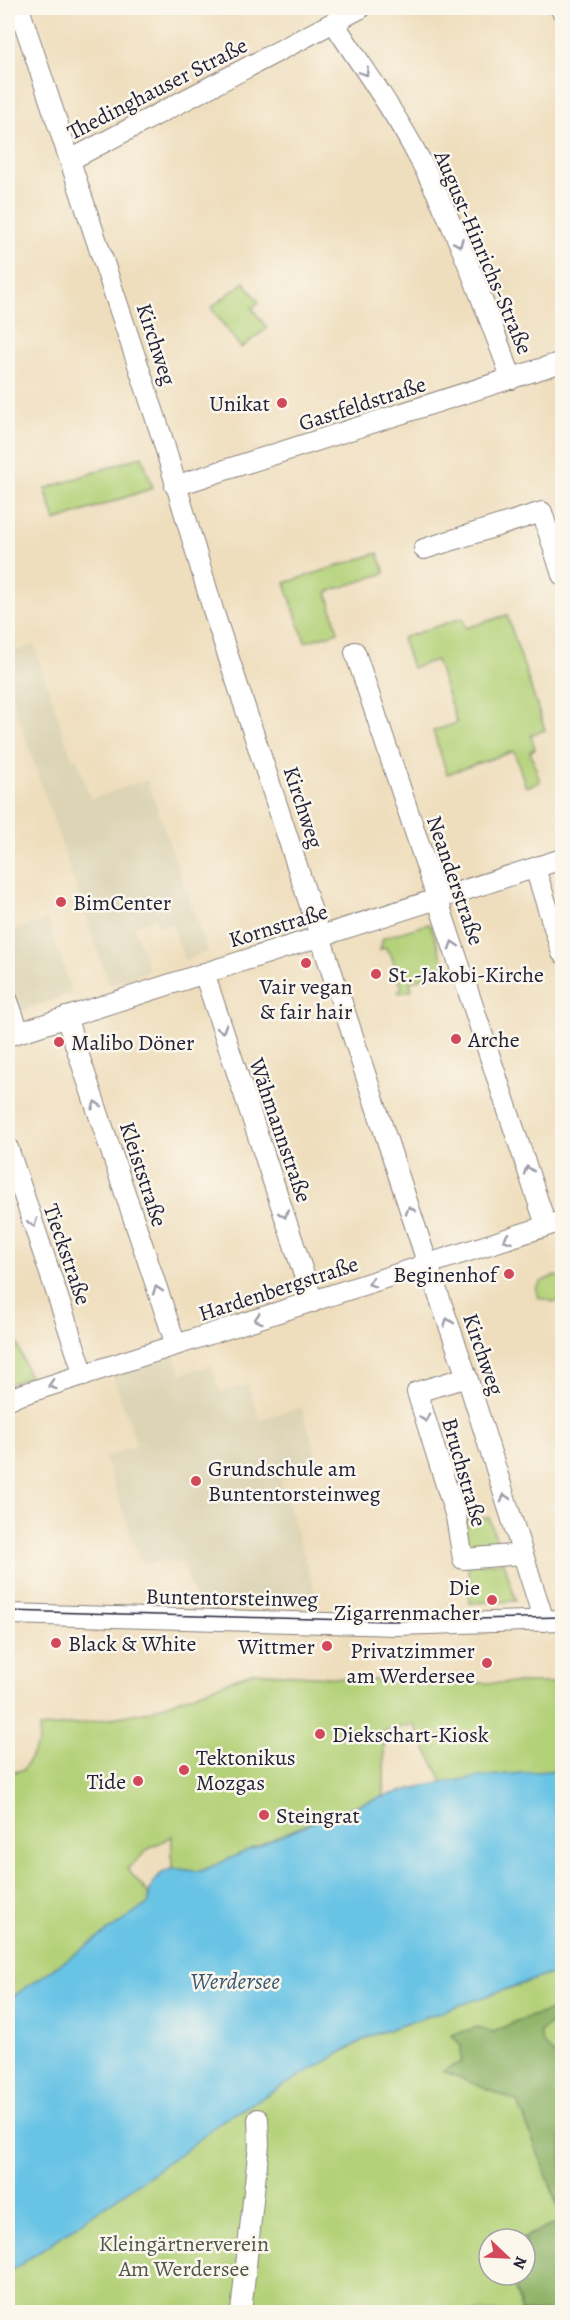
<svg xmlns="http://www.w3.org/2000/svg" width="570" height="2320" font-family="Alegreya,serif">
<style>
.built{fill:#dcd4b5}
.green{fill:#b3d178;stroke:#6a7a5a;stroke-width:1.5}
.forest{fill:#8eb368;stroke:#586a52;stroke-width:1.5}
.water{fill:#67c3e5;stroke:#447290;stroke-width:1.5}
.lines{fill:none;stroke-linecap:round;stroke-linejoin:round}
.minor-casing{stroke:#88807c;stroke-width:22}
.minor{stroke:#fff;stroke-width:20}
.tram{stroke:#22223b;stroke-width:1.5}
.oneway{stroke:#9c9ca7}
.poi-dot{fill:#d1495b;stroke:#fbf7ec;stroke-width:2}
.labels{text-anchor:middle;stroke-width:5;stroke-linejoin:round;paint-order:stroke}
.street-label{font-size:22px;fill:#22223b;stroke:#fbf7ec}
.poi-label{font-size:22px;fill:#22223b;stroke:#fbf7ec;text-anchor:start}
.park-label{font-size:22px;fill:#4e574d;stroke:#fbf7ec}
.water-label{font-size:24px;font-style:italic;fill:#3a5a76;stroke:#fbf7ec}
</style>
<rect width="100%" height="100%" fill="#fbf7ec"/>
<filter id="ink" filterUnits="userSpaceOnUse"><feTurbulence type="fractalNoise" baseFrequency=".0167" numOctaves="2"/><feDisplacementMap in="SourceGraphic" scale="12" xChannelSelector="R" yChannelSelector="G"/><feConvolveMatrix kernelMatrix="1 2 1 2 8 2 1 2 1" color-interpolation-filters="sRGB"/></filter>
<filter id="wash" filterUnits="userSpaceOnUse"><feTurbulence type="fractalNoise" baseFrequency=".008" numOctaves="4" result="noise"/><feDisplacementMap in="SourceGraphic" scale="24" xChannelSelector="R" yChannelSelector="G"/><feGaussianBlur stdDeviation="1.35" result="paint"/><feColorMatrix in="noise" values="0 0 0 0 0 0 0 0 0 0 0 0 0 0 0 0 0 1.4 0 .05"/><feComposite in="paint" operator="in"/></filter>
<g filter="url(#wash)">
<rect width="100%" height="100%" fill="#efdebd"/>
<!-- built -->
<path class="built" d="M34 645 72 759 77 758 90 799 147 780 208 952 184 960 172 923 159 927 156 918 134 926 149 971 109 985 8 686V654Z
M48 919 72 993 18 1012 8 982V932Z
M174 1354 181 1374 211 1365 220 1393 248 1384 260 1419 302 1407 319 1465 280 1480 319 1604 233 1600V1605H198L182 1563 141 1562 104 1457 137 1445 112 1374Z"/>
<!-- green -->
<path class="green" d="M244 282 259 302 252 308 267 328 241 348 211 308Z
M142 456 153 488 55 521 45 489Z
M378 553 385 573 327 592 338 632 305 642 285 583Z
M507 615 545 730 531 735 535 749 530 751 540 782 526 787 514 751 447 774 433 731 457 723 436 660 412 668 402 638 462 618 466 628Z
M428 924 431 926 446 970 410 982 412 990 401 993 398 992 402 987 397 978 399 977 390 952H387L386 947 380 950 383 938Z
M553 1276 562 1277V1299L554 1302 539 1298 536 1289 541 1282Z
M8 1317 29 1377 8 1384Z
M489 1518 500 1550 468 1553 464 1520Z
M504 1562 516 1601 469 1603 468 1565Z
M253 1672 418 1683H562V1770L443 1783 414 1724 384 1731V1796L315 1820 200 1872 172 1869V1836L150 1848 127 1869 148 1893 150 1903 8 2000V1773L23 1770 38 1744 40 1728 87 1723 149 1711Z
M562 1970V2166L546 2172 562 2221 520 2239H489V2275H511L522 2312H8V2273L187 2149 223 2120 370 2036Z"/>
<!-- forest -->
<path class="forest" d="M562 2007V2015L540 2032 543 2044 562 2062V2215L518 2102 443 2071 461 2062V2046L452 2035 477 2027 494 2032 516 2021Z
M562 2221V2312H522L511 2275H525V2239H520Z"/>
<!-- water -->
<path class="water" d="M562 1770V1970L370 2036 223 2120 187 2149 8 2273V2000L149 1903C147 1889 157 1872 172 1869 183 1867 194 1874 204 1870 263 1844 320 1816 382 1797 439 1779 503 1774 562 1770Z"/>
</g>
<g filter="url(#ink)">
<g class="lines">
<defs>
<path id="minor" d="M19 8 161 434 214 613 428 1265 467 1377 544 1621
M560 8 562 11
M334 23C360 64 390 104 413 147 454 220 482 300 512 379
M70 160 361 8
M175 486 562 362
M424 549 542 512 562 575
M355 652 546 1225
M535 868 562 953
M204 973 313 1302
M8 1001 19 1032
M66 1017 176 1345
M8 1036 562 859
M8 1148 84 1375
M467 1377 417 1392 456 1517 463 1559 522 1554
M8 1399 562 1221
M8 1614 397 1625 562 1620
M241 2312 259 2145 258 2119"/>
</defs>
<!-- minor casing -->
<use href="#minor" class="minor-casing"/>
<!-- minor -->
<use href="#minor" class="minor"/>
<!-- tram -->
<path class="tram" d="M8 1611 390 1621 562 1617"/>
</g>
<!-- one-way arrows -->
<defs><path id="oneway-chevron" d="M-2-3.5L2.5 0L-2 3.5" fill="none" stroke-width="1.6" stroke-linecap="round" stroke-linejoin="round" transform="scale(1.5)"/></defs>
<g class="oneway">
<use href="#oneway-chevron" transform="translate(365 72) rotate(57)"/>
<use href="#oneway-chevron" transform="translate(459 243) rotate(66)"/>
<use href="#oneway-chevron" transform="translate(453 945) rotate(-108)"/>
<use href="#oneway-chevron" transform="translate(222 1029) rotate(72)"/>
<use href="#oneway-chevron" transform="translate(96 1105) rotate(-108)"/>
<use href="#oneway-chevron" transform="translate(528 1170) rotate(-108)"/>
<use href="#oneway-chevron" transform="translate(410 1210) rotate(-108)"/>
<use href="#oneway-chevron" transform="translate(284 1214) rotate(71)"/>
<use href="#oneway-chevron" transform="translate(33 1223) rotate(71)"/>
<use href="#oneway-chevron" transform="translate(507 1239) rotate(161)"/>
<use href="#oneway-chevron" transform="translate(372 1283) rotate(162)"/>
<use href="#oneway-chevron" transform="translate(157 1290) rotate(-108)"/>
<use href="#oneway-chevron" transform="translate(258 1319) rotate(162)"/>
<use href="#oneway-chevron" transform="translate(448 1322) rotate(-109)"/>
<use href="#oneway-chevron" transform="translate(52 1385) rotate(162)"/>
<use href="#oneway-chevron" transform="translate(425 1418) rotate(73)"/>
<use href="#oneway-chevron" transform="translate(505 1498) rotate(-107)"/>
</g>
</g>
<!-- markers -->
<g class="poi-dot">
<circle cx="282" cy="403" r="6"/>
<circle cx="61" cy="902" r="6"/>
<circle cx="306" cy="963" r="6"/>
<circle cx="376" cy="974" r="6"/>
<circle cx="456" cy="1039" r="6"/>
<circle cx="59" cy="1042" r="6"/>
<circle cx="509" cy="1274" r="6"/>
<circle cx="196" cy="1481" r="6"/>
<circle cx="492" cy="1600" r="6"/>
<circle cx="56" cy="1643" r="6"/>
<circle cx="327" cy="1646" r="6"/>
<circle cx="487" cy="1663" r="6"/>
<circle cx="320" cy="1734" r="6"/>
<circle cx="184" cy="1770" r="6"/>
<circle cx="138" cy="1781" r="6"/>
<circle cx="264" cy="1815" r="6"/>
</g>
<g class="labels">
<!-- street labels -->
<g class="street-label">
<text transform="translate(157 88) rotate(-27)" y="8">Thedinghauser Straße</text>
<text transform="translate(484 252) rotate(67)" y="8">August-Hinrichs-Straße</text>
<text transform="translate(157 344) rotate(72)" y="8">Kirchweg</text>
<text transform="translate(362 403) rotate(-18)" y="8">Gastfeldstraße</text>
<text transform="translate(304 807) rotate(72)" y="8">Kirchweg</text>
<text transform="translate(456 880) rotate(71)" y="8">Neanderstraße</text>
<text transform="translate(278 925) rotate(-17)" y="8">Kornstraße</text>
<text transform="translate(281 1130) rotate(71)" y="8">Wähmannstraße</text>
<text transform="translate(144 1174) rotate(72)" y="8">Kleiststraße</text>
<text transform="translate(68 1254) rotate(71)" y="8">Tieckstraße</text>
<text transform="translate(278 1288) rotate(-18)" y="8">Hardenbergstraße</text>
<text transform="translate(484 1354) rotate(71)" y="8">Kirchweg</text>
<text transform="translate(465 1472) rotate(74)" y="8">Bruchstraße</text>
<text transform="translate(232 1597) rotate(1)" y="8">Buntentorsteinweg</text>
</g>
<!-- poi labels -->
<g class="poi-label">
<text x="270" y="411" text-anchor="end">Unikat</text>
<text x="73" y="910">BimCenter</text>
<text x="388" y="982">St.-Jakobi-Kirche</text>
<text x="306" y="994" text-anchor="middle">Vair vegan<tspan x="306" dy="25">&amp; fair hair</tspan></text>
<text x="468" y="1047">Arche</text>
<text x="71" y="1050">Malibo Döner</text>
<text x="497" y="1282" text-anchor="end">Beginenhof</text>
<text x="208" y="1476">Grundschule am<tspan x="208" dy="25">Buntentorsteinweg</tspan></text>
<text x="480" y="1595" text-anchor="end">Die<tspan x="480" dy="25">Zigarrenmacher</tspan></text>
<text x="68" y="1651">Black &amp; White</text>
<text x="315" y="1654" text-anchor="end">Wittmer</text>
<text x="475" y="1658" text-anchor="end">Privatzimmer<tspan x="475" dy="25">am Werdersee</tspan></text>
<text x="332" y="1742">Diekschart-Kiosk</text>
<text x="196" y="1765">Tektonikus<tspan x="196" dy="25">Mozgas</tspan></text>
<text x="126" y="1789" text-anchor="end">Tide</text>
<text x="276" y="1823">Steingrat</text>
</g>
<!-- park labels -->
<g class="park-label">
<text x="184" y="2251">Kleingärtnerverein<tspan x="184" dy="25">Am Werdersee</tspan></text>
</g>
<!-- water labels -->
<g class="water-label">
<text x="235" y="1989">Werdersee</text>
</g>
</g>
<!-- margin -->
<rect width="570" height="2320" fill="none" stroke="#fbf7ec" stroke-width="30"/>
<!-- north arrow -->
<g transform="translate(507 2257) rotate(113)"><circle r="28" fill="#fbf7ec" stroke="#a4a2a5" stroke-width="1.5"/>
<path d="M0-4.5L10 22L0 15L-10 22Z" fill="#d1495b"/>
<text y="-9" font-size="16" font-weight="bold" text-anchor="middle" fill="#22223b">N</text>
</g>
</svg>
